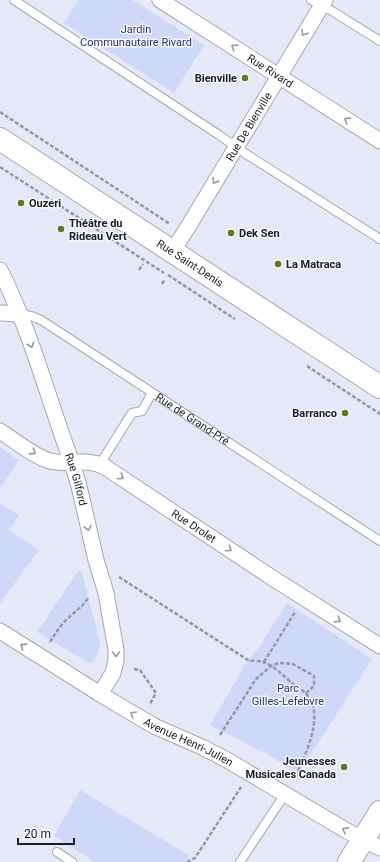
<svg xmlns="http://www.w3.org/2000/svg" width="380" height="862" font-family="Roboto,sans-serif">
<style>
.green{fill:#cfd8f8}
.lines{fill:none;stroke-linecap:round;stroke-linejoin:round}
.service-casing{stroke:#a4a8b4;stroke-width:10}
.minor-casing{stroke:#a4a8b4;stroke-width:17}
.secondary-casing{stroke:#a4a8b4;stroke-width:24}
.path{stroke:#9598a2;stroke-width:2.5;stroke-dasharray:4 2;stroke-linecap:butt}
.service{stroke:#fff;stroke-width:8}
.minor{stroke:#fff;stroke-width:15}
.secondary{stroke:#fff;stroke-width:22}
.oneway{stroke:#99999c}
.poi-dot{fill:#617626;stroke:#f4f7ff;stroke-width:1.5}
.labels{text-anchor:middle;stroke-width:3;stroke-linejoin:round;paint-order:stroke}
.park-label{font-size:11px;fill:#2c366a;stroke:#f4f7ff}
.street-label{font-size:11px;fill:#1c1d22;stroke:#f4f7ff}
.poi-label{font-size:11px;font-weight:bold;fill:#1c1d22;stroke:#f4f7ff;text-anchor:start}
</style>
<rect width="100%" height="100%" fill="#e5e9f7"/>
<!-- green -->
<path class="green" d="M78 0H133L204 45 174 93 64 23Z
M0 447 19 460 0 489Z
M0 504 19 515 9 530 39 550 0 603Z
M79 570 82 573 100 643 97 655 92 663 87 662 37 632Z
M287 603 372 659 298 774 268 755 210 725 248 660 257 650Z
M80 790 190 856 186 862H95L54 836Z"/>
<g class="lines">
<defs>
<g id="service">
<path d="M14 0 219 135 246 154 380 239"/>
<path d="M311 0 332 11 380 41"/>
<path id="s1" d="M20 314 31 316 41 320 380 541"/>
<path d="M100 464 132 413 142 411 152 393"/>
<path d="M57 852 72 862"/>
<path d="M240 862 285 794"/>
</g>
<g id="minor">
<path id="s2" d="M160 0 380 141"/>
<path id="s3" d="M172 252 188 227 325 0"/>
<path id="s4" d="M0 270C31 331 48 399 72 463L79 486 96 560 106 593 116 650V660L113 673 100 694"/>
<path d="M0 313 20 314"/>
<path id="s5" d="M0 431C14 440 35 457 50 461 70 466 85 457 105 467L274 579 380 646"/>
<path id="s6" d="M0 631 100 694 154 726 204 748 227 760 347 831 380 848"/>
</g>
<g id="secondary">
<path id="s7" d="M0 139 380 387"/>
<path d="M349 862 380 812"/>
</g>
</defs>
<!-- service casing -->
<use href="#service" class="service-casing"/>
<!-- minor casing -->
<use href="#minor" class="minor-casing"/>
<!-- secondary casing -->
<use href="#secondary" class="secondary-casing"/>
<!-- path -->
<path class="path" d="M0 112 170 224
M0 167 164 273
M139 270 143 264
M168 275 235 319
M162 284 165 279
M307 366 380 414
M119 577 248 660C253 661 259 661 263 662 273 665 285 677 293 684 297 688 304 690 307 695 325 716 305 755 296 776
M50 642C55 634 60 626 67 619 75 612 83 606 89 597
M264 662 295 612
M134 669 140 670 156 693 150 704
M220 735 256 679 271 666 279 663 293 664 314 676V686L306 693
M187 862 195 858 241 787"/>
<!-- service -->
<use href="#service" class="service"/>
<!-- minor -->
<use href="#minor" class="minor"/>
<!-- secondary -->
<use href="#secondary" class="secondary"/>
</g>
<!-- one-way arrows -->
<defs><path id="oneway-chevron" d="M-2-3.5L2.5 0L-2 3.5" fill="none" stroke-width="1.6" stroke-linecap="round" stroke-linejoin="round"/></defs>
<g class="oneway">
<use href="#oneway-chevron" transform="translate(304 33) rotate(122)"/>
<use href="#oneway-chevron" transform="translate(234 47) rotate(-147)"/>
<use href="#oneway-chevron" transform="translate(347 120) rotate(-147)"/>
<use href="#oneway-chevron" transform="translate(215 181) rotate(121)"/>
<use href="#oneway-chevron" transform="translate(31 345) rotate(71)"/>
<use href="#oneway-chevron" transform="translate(33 452) rotate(33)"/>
<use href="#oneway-chevron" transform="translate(121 477) rotate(34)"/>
<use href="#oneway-chevron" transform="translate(88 528) rotate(77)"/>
<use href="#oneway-chevron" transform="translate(229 549) rotate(34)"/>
<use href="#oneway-chevron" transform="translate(338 620) rotate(32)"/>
<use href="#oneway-chevron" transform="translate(23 646) rotate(-147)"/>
<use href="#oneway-chevron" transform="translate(116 654) rotate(90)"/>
<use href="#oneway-chevron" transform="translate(133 714) rotate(-149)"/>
<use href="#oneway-chevron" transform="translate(345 830) rotate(-151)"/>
</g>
<!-- markers -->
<g class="poi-dot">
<circle cx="245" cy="78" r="4"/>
<circle cx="21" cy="203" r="4"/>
<circle cx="61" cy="229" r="4"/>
<circle cx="231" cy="233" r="4"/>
<circle cx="278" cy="264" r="4"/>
<circle cx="345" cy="413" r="4"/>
<circle cx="344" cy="767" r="4"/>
</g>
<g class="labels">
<!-- park labels -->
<g class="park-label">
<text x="136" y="33">Jardin<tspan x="136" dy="13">Communautaire Rivard</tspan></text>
<text x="288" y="692">Parc<tspan x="288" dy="13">Gilles-Lefebvre</tspan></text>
</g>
<!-- street labels -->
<g class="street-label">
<text dy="4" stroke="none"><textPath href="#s2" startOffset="131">Rue Rivard</textPath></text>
<text dy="4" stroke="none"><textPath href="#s3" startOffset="147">Rue De Bienville</textPath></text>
<text dy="4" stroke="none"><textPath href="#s7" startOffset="227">Rue Saint-Denis</textPath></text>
<text dy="4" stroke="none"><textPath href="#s1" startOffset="203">Rue de Grand-Pré</textPath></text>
<text dy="4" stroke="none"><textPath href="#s4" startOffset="223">Rue Gilford</textPath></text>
<text dy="4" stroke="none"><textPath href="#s5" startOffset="221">Rue Drolet</textPath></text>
<text dy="4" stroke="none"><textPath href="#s6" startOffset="219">Avenue Henri-Julien</textPath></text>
</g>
<!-- poi labels -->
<g class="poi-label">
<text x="237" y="82" text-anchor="end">Bienville</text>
<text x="29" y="207">Ouzeri</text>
<text x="69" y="227">Théâtre du<tspan x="69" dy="13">Rideau Vert</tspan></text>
<text x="239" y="237">Dek Sen</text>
<text x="286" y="268">La Matraca</text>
<text x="337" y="417" text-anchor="end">Barranco</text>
<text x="336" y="765" text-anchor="end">Jeunesses<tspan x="336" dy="13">Musicales Canada</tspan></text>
</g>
</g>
<!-- scale -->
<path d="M18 838v6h56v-6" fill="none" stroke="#1c1d22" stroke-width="2"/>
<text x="24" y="838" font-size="12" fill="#1c1d22" stroke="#f4f7ff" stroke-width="3" paint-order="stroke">20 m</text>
</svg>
